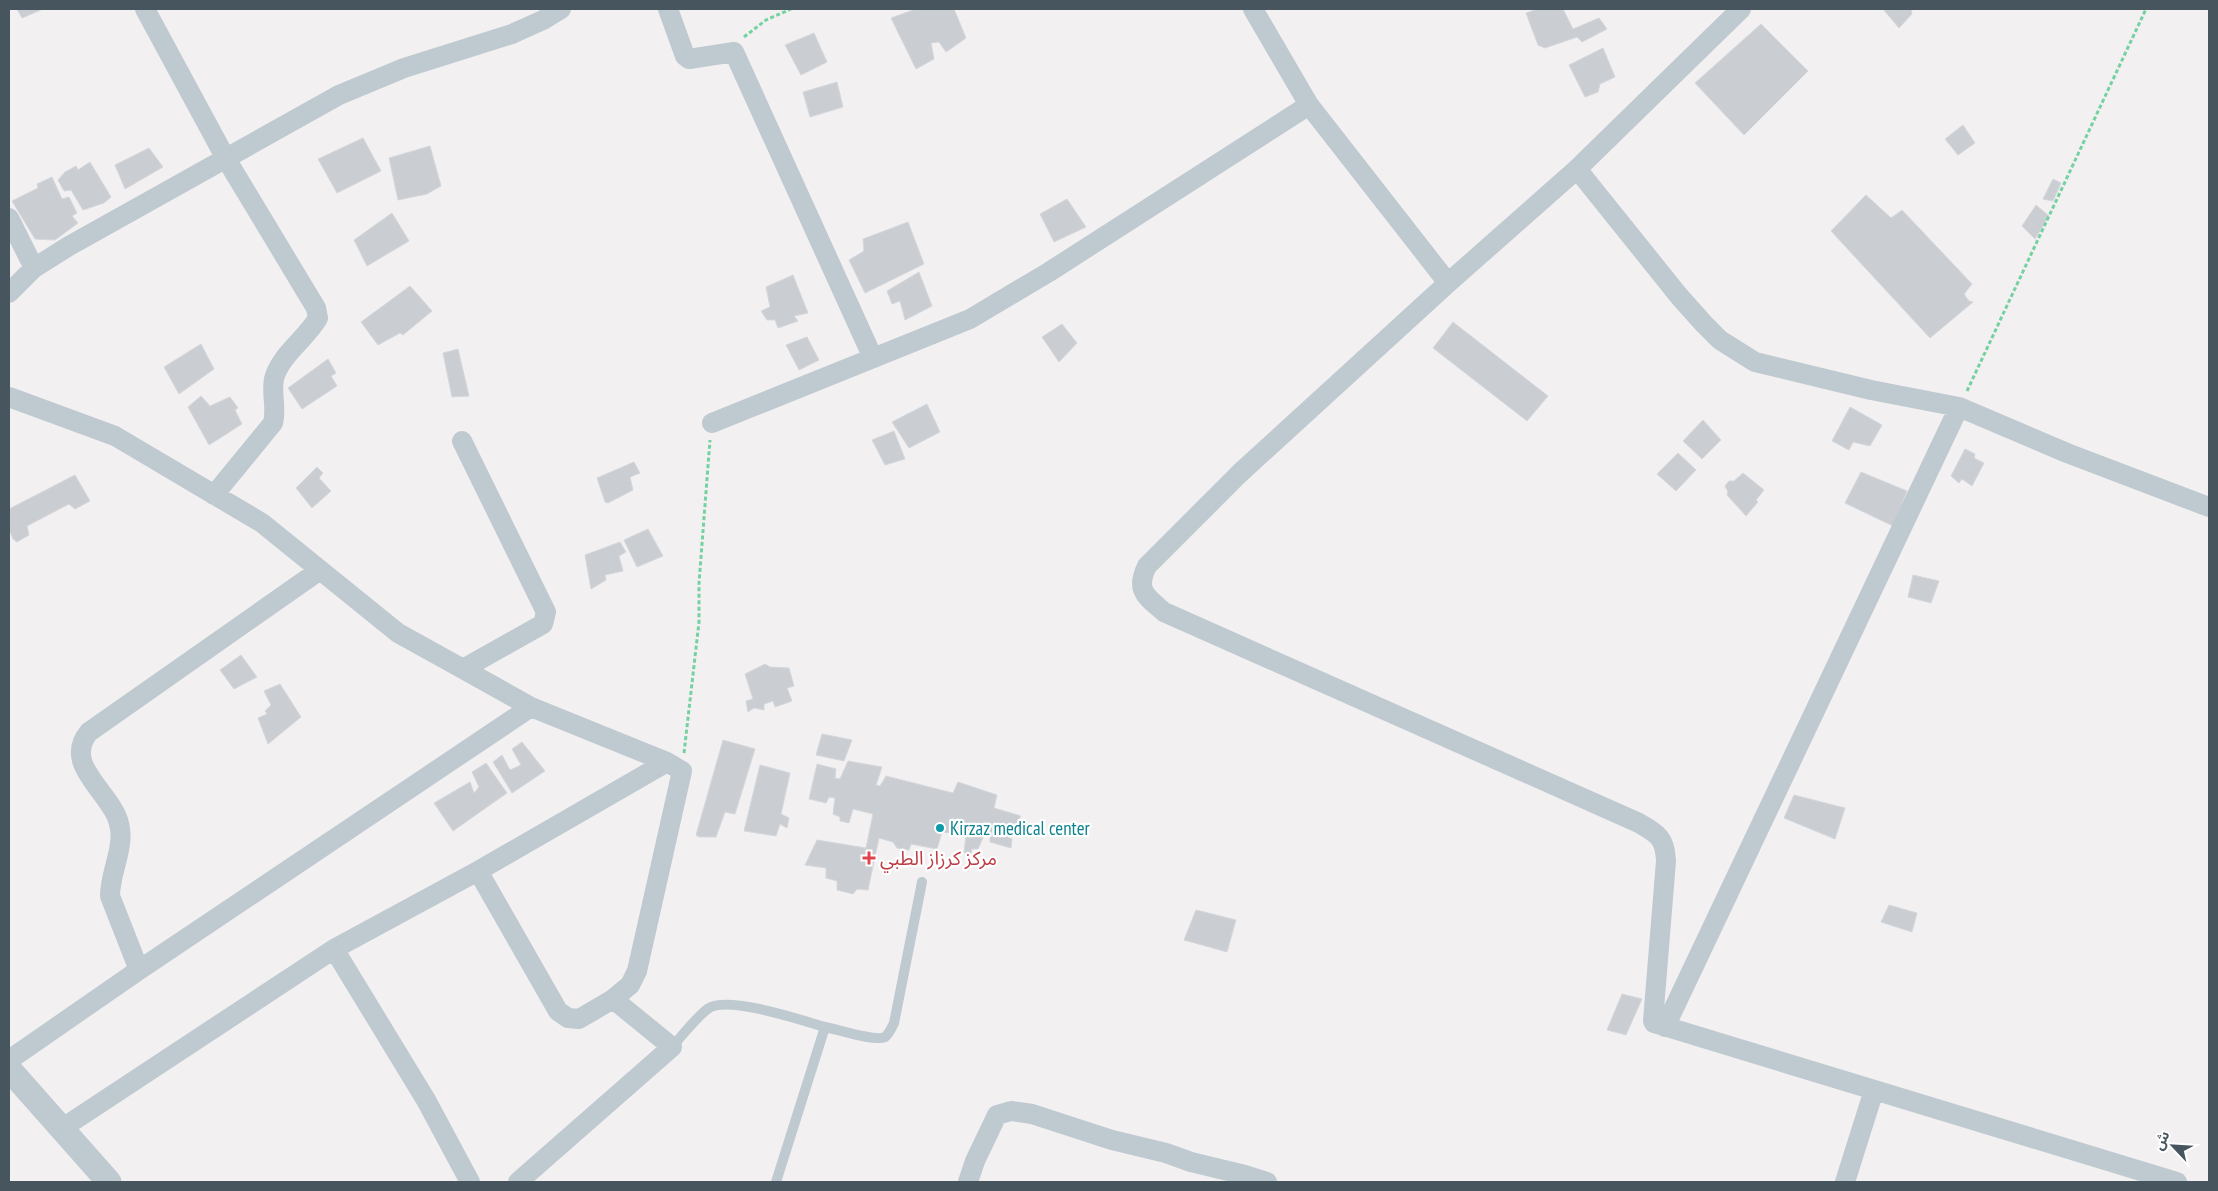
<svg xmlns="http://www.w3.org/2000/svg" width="2218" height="1191" font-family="'PT Sans Narrow','Noto Sans Arabic',sans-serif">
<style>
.building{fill:#caced3;stroke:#d4d7dc}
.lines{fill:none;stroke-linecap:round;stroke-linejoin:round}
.path{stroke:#74d2a0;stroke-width:3;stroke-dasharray:4 2.5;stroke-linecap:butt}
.service{stroke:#bec9d0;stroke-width:10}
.minor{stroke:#bec9d0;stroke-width:20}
.tertiary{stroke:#bec9d0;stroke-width:25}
.culture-dot{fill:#0f9aa8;stroke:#fff;stroke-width:2}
.health-dot{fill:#e0444e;stroke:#fff;stroke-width:2}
.labels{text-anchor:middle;stroke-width:4.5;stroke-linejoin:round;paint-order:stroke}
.culture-label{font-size:19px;fill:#0d838f;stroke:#fff;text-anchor:start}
.health-label{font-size:19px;fill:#be3a42;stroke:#fff;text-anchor:start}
</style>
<rect width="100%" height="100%" fill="#f3f0f1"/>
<!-- building -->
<path class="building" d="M17 9H43L22 18Z
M916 9H954L966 38 946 52 939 42 931 43 934 59 916 69 891 18Z
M1538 9H1563L1573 29 1599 18 1607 29 1582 42 1577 37 1545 48 1538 45 1526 13Z
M1883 9H1911L1912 14 1899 28Z
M1761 24 1808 71 1744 135 1695 83Z
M814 33 827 62 801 75 785 45Z
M1603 48 1615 77 1600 84 1598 92 1585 97 1569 65Z
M837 82 843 107 810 117 803 92Z
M1963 125 1975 143 1958 155 1945 139Z
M363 138 381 171 337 193 318 159Z
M430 146 441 186 427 194 398 200 389 158Z
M149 148 163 167 125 189 115 165Z
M90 162 111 197 104 203 83 210 71 190 64 191 58 180 65 172 76 166 78 170Z
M52 177 62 199 69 197 77 213 72 216 78 223 55 240 35 239 12 201 38 188 37 184Z
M2053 179 2061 183 2053 201 2043 199Z
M1866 195 1891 218 1902 210 1972 284 1964 294 1969 301 1973 302 1930 338 1831 231Z
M1067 199 1086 227 1054 242 1040 214Z
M2036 205 2049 216 2035 239 2022 226Z
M392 213 409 241 367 266 354 240Z
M908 222 924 264 865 293 849 260 864 251 863 239Z
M919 272 932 306 905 320 900 301 892 304 887 291Z
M793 275 808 313 794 316 798 321 778 328 775 320H767L761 311 770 307 766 287Z
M410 286 432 311 403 335 400 333 378 345 361 322Z
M1453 322 1548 396 1527 421 1433 348Z
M1062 324 1077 343 1059 362 1042 337Z
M807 337 819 360 799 370 786 345Z
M201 344 214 369 179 394 164 367Z
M458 349 469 396 452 397 443 353Z
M328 359 336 373 331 376 337 386 302 409 288 388Z
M201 396 210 406 230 397 238 408 235 410 242 424 209 445 188 407Z
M927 404 940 432 909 448 892 422Z
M1850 407 1882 425 1870 446 1853 442 1849 450 1832 441Z
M1703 420 1721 440 1702 459 1683 441Z
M894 431 905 459 885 465 872 440Z
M1965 449 1975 454 1974 458 1984 463 1972 486 1962 479 1959 483 1951 476Z
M1678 453 1696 470 1676 491 1657 474Z
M634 462 640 473 630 477 633 490 608 503 605 502 597 478Z
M317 467 323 473 319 478 331 491 312 508 296 488Z
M1861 472 1907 491 1893 526 1845 503Z
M1743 473 1764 490 1756 500 1758 502 1746 516 1727 495 1728 492 1725 486 1729 481H1734Z
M75 475 90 501 75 509 69 504 27 526 29 535 17 542 13 539 9 529V509Z
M648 529 663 556 637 567 624 540Z
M620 542 626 552 619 556 623 571 605 575 606 580 591 589 585 555Z
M1913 575 1939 581 1931 603 1908 597Z
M241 655 257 677 234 689 220 670Z
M765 664 770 667 789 668 794 686 787 688 792 701 775 707 773 701 764 704V710L754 708 748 712 746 701 753 699 745 674Z
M280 684 301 717 268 744 258 718 267 714 265 711 271 705 264 691Z
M822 734 852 740 844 761 816 755Z
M723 740 755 749 735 814 725 812 716 837H699L696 835Z
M522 742 545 771 512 793 493 762 502 755 510 770 521 765 512 749Z
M848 761 882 767 876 785 880 786 886 776 953 793 958 782 997 795 994 808 1021 816 1016 824 1010 823 1008 837 1012 839 1011 848 990 842V835L985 833 978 849H972L971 854 964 853 966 835 942 832 937 849 911 844 909 850 897 848 893 842 879 838 868 890 857 889 853 894 837 890V881L826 878V868L805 865 817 840 866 848 873 814 853 809 849 823 840 821V817L833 814 835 798 829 797 826 803 809 799 817 764 836 769 835 778 840 779Z
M486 763 507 793 453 831 434 803 470 782 474 793 479 787 472 772Z
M760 765 790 773 781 814 789 818 787 828 780 824 776 836 744 831Z
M1794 795 1845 808 1835 839 1784 818Z
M1889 905 1917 913 1912 932 1881 922Z
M1196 910 1236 920 1227 952 1184 940Z
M1622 994 1642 999 1626 1035 1607 1030Z"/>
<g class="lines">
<!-- path -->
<path class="path" d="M744 37 766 20 791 9
M1967 391 2146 9
M684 753 699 622V583L710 440"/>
<!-- service -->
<path class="service" d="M672 1047C682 1036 697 1016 709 1008 729 996 801 1020 825 1027
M776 1182 825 1027C837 1029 875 1042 885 1037 889 1034 892 1027 894 1023L922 882"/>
<!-- minor -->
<path class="minor" d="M145 9 225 157 316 308 318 318C306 339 280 355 274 379 271 394 277 408 273 423L214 495
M668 9 685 56 689 59 734 52 873 358
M1253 9 1309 105 1448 283
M1741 9 1577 169 1448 283 1240 473 1147 566C1135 591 1146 596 1164 612L1639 823C1658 834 1665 838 1666 861L1653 1021 1654 1023 2177 1182
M1577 169 1679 296 1704 324 1720 340 1755 362 1871 390 1959 407 2067 453 2209 507
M9 218 34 268
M9 293 34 268 69 246 339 95 404 68 512 34 543 20 561 9
M9 397 115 436 262 523 398 633 463 669 531 707 667 762 682 771 637 971 630 985 613 999 579 1019 568 1018 558 1011 478 871
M712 423 970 319 1049 272 1309 105
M462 441 546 612 543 624 463 669
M334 949 426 1100 470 1182
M139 970 110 896C110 868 129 843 116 815 103 787 64 762 89 732L320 570
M1665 1027 1959 407
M9 1060 139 970 531 707
M61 1129 334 949 478 871 667 762
M518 1182 672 1047 613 999
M968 1182 975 1161 997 1115 1011 1111 1032 1114 1112 1140 1166 1153 1191 1162 1245 1175 1267 1182
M1845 1182 1874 1090"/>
<!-- tertiary -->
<path class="tertiary" d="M9 1069 109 1182"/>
</g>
<!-- markers -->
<circle class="culture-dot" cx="940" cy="828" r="5"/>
<path class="health-dot" d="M866.5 850.5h5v5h5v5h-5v5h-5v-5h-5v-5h5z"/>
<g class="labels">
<!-- culture labels -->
<g class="culture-label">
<text x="950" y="835">Kirzaz medical center</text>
</g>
<!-- health labels -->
<g class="health-label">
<text x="880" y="865">مركز كرزاز الطبي</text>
</g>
</g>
<!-- border -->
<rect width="2218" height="1191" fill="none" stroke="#47555f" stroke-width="20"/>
<!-- north arrow -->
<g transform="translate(2173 1146) rotate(295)" stroke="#ffffff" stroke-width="4" paint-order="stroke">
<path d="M0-4L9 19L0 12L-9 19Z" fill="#47555f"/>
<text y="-8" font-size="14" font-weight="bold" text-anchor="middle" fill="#47555f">ش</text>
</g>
</svg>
